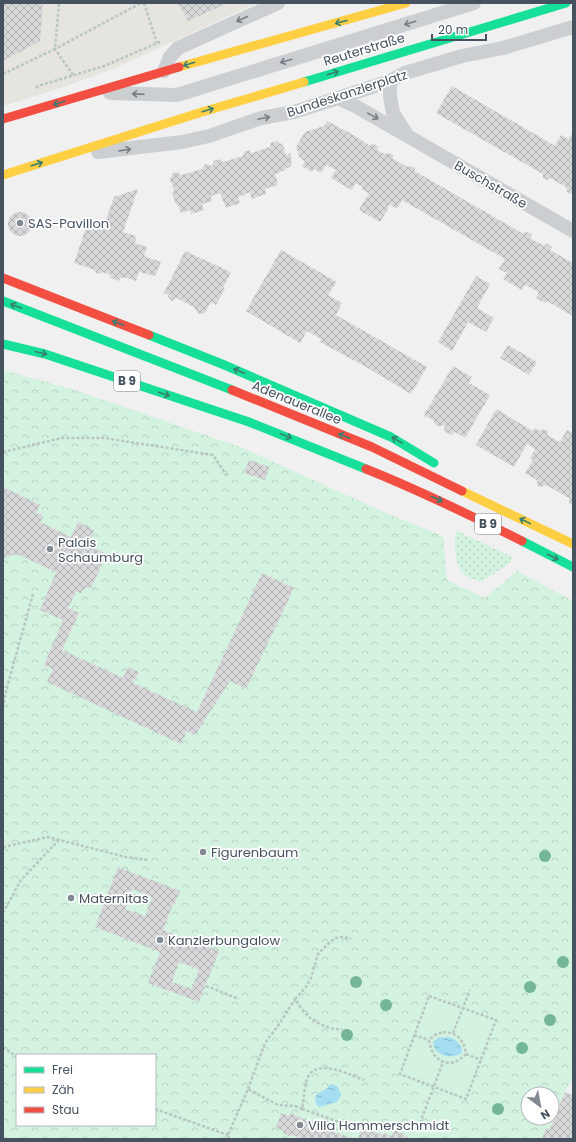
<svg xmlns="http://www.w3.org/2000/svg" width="576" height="1142" font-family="Poppins,sans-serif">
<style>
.commercial{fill:#e6e4de}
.grass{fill:url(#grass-dots)}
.park{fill:url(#park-crowns);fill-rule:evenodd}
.garden{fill:#d3f2e0}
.water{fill:url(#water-ripples)}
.building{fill:url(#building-cross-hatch);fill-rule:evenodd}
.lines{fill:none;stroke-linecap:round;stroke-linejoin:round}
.path{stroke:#b8c6c2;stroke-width:2.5;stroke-dasharray:3 2;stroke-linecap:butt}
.street{stroke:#cccfd1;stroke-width:14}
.fast{stroke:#16e098;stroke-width:9}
.slow{stroke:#ffcf43;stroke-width:9}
.jam{stroke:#f24e42;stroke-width:9}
.tree{fill:#75b699}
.oneway{stroke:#757e87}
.oneway2{stroke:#387d70}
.poi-dot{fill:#828992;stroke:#fff;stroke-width:1.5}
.labels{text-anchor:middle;stroke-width:3.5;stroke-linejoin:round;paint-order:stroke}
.shield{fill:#fff;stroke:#7e868f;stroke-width:1}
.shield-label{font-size:12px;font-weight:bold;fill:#46525f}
.street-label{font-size:13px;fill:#46525f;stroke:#fff}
.poi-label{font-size:13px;fill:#46525f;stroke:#fff;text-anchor:start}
</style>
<defs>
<pattern id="grass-dots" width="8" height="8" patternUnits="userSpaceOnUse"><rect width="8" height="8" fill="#d3f2e0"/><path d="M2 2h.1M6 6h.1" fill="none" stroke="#b6d1c3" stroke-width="1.8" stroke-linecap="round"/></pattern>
<pattern id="park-crowns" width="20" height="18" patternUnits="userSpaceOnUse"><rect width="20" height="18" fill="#d3f2e0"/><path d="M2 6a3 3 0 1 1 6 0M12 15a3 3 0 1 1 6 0" fill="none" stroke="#b6d1c3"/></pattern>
<pattern id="water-ripples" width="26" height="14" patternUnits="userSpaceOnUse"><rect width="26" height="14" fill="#a5def2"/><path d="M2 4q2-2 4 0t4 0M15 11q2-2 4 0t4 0" fill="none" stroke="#88b7c7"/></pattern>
<pattern id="building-cross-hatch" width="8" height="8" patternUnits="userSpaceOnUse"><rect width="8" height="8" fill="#d8d8da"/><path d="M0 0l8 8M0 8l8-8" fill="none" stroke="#b1b2b4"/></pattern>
</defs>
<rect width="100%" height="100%" fill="#f1f0f0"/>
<!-- commercial -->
<path class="commercial" d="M3 3H257L115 68 67 86 3 106Z"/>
<!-- grass -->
<path class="grass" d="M457 531 512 557 510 563 481 582C476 580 468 577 464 574 455 568 452 540 457 531Z"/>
<!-- park -->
<path class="park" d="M3 370 75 390 243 448 386 513 443 536 447 580 485 598 517 571 573 601V1078L565 1092 550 1129 546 1128 542 1139H3ZM17 1055H155V1125H17ZM528 1094H552V1118H528Z"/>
<!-- garden -->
<path class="garden" d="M429 996 496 1020 466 1099 400 1074Z"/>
<!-- water -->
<path class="water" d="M439 1037C443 1038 446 1037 449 1037 457 1039 463 1047 462 1053 451 1060 434 1056 433 1042Z
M331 1084C338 1085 339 1088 341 1095L337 1102 319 1107 316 1104 315 1097C319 1091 326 1091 331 1084Z"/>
<!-- building -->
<path class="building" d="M3 3H43L40 41 3 61Z
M178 3H228L188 21Z
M452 86 555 146 561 135 569 139 573 131V193L571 194 567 192 566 187 552 179 550 178 547 180 543 178V174L436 113Z
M327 121 357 137 370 146 372 143 379 147 377 150 385 154 388 153 393 155V159L408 167 411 166 415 168V172L418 173 520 232 523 234 525 231 532 235 530 238 544 246 546 243 552 247 550 250 573 263V316L547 301 545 303 536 298 539 292 525 285 522 290 503 279 507 273 499 269 505 259 402 200 397 209 389 204 388 209 380 222 359 210 367 196 370 194 362 189 363 187 356 183 352 190 341 184 331 178 336 170 326 165 321 173 314 169 312 172 302 166 305 161 300 158 296 147 305 132 324 126Z
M277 141 280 144 282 143 286 155 290 153 292 161 290 167 286 168V170L275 174 278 185 265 189 266 194 252 199 250 192 245 194V195L238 197 240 203 226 208 220 193 211 196 212 201 202 204 204 210 191 214 190 210 181 213 178 205H176L172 193 174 190 170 179 173 173 177 172 181 175 192 172 202 169 204 165 206 164 212 166 214 161 220 159 223 162 243 156 244 152 249 150 252 153 270 147 271 143Z
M138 189 123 232 136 236 135 243 147 247 144 256 161 262 155 276 139 272 136 281 124 277 123 278H120L119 281 110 278 111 275 102 272 100 274 96 273 95 270 74 263 88 222 103 228 114 197Z
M8 224a12 12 0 1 1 24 0a12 12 0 1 1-24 0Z
M281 250 337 282 328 295 342 303 336 315 427 367 411 394 366 367 320 342 321 339 307 331 300 343 246 311Z
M185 251 231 272 223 288 225 289 216 305 211 302 205 313 199 314 196 311 195 308 177 298 172 301 168 297 169 295 164 293Z
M476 276 490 284 477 308 494 318 486 332 468 322 452 351 438 342Z
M508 345 537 362 529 375 500 358Z
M453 366 472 377 469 383 490 395 465 438 455 432H454L452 435 444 431 445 426 442 425 440 427 434 424V421L428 417H425L424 412 427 410Z
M496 409 533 431 535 428 541 431 543 429 549 432 547 435 560 442 567 430 573 434 572 440 573 441V505L569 503V498L546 485 541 487 537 485V480L525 473 533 460 530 458 535 449 527 444 514 467 476 445Z
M249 460 269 467 265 480 244 473Z
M3 487 40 505 36 513 42 514 43 517 40 522 71 537 78 522 94 530 87 545 107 554 91 588H85L81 593 78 592 77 590 68 608 79 613 62 650 123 678 128 667 139 672 133 683 197 712 262 573 294 588 246 689 230 681 195 735 187 731 181 744 47 682 53 669 44 665 63 620 40 610 56 572 17 554 16 556 13 554 9 557 3 558Z
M118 867 180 891 174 905 173 904 163 930 219 951 199 1002 148 983 160 952 95 927ZM132 889 152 897 145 916 125 909ZM179 962 199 969 192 989 172 982Z
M565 1092 573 1095V1139H542L546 1128 550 1129Z
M281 1113 290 1116 291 1113 309 1122 310 1120 332 1128 331 1131 355 1139H302L293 1135 292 1137 283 1133 284 1131 276 1128Z
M362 1127 383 1135 384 1133 392 1136 394 1130 405 1134 404 1136 412 1139H358Z"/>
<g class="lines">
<!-- path -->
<path class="path" d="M144 3 157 43
M3 74 55 49 59 3
M73 75 55 49 141 3
M36 88 38 86 104 66 162 41
M3 452 62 438H104L213 455 227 476
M3 708 6 691 33 594
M3 847 48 837 126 857 148 860
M3 913 21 880 59 840
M206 986 239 999
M429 996 496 1020 466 1099 400 1074Z
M295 999 306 987 311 978 318 954 327 945 335 938 344 937 351 939
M443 1032C458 1033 464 1040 466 1054 450 1071 432 1062 429 1040L435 1035Z
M453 1033 470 990
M414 1035 429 1040
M3 1047 17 1057
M466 1054 481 1060
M248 1089 265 1043 280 1023 295 999C299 1005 304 1012 309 1017 317 1023 332 1031 342 1029
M155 1109 228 1135
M302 1109 342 1123
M420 1123 443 1062
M229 1139 228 1135 248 1089 278 1105 295 1106 302 1109C304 1100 304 1082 309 1075 320 1059 350 1075 364 1080"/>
<!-- street -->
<path class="street" d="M164 71 170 57 178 48 278 3
M390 81V97L393 113 406 133
M110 93 177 95 474 3
M338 98 357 107 573 231
M98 152 182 142 209 136 261 118 294 112 338 98 390 81 405 73 462 56 503 48 573 27"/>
<!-- fast -->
<path class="fast" d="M304 82 566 3
M3 301 232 390
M149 335 222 364 391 437 434 463
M3 344 45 354 249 422 366 469
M522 541 573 567"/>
<!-- slow -->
<path class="slow" d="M179 67 406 3
M3 175 202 112 304 82
M462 491 573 544"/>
<!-- jam -->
<path class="jam" d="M3 119 179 67
M3 278 149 335
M232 390 372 447 462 491
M366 469C419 490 470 515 522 541"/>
</g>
<!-- trees -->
<g class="tree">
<circle cx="545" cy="856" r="6"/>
<circle cx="563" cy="962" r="6"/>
<circle cx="356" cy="982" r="6"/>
<circle cx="530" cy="987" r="6"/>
<circle cx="386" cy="1005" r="6"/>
<circle cx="550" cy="1020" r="6"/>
<circle cx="347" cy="1035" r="6"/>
<circle cx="522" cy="1048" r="6"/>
<circle cx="498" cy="1109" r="6"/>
</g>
<!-- one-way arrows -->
<defs><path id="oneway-shaft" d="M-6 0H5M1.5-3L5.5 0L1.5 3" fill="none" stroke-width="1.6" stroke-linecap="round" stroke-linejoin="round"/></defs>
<g class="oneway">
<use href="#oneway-shaft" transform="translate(242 19) rotate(156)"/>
<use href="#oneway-shaft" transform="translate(410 23) rotate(163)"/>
<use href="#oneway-shaft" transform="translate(286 61) rotate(163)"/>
<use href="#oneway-shaft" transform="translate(138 94) rotate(-178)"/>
<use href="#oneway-shaft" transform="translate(373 116) rotate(29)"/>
<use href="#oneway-shaft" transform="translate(264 118) rotate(-12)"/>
<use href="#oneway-shaft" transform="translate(125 150) rotate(-8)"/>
</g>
<g class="oneway2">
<use href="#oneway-shaft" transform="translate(341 22) rotate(165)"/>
<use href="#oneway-shaft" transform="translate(189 64) rotate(163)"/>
<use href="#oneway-shaft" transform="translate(333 73) rotate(-17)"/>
<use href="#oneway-shaft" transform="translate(59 103) rotate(163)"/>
<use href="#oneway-shaft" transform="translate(208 110) rotate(-17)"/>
<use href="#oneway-shaft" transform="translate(37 164) rotate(-17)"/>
<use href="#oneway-shaft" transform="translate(16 306) rotate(-159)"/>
<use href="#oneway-shaft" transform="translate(118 323) rotate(-159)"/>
<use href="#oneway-shaft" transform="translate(41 353) rotate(14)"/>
<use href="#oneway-shaft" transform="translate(239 371) rotate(-157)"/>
<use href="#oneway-shaft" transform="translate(164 394) rotate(18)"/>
<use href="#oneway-shaft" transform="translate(286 436) rotate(22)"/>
<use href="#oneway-shaft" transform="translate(344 436) rotate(-158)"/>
<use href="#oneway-shaft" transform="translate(397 440) rotate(-149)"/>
<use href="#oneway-shaft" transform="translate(437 499) rotate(24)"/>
<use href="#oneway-shaft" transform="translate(525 521) rotate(-154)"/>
<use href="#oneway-shaft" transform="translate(553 557) rotate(27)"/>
</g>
<!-- markers -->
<g class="poi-dot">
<circle cx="20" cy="223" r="4"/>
<circle cx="50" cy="549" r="4"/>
<circle cx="203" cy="852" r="4"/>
<circle cx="71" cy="898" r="4"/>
<circle cx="160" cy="940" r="4"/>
<circle cx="300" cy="1125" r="4"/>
</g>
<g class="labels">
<!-- shield labels -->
<g class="shield">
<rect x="114" y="371" width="26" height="20" rx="3"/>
<rect x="475" y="514" width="26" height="20" rx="3"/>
</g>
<g class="shield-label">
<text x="127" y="385">B 9</text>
<text x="488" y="528">B 9</text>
</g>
<!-- street labels -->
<g class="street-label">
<text transform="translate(364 49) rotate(-17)" y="5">Reuterstraße</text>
<text transform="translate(347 93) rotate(-18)" y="5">Bundeskanzlerplatz</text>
<text transform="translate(491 184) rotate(30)" y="5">Buschstraße</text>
<text transform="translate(297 402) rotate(22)" y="5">Adenauerallee</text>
</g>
<!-- poi labels -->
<g class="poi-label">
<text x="28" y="228">SAS-Pavillon</text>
<text x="58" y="547">Palais<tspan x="58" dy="15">Schaumburg</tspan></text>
<text x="211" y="857">Figurenbaum</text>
<text x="79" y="903">Maternitas</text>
<text x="168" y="945">Kanzlerbungalow</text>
<text x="308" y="1130">Villa Hammerschmidt</text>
</g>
</g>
<!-- border -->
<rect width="576" height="1142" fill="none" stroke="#46525f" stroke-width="8"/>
<!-- legend -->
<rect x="16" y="1054" width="140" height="72" fill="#ffffff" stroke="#b5babf"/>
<rect x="24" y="1067" width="20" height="6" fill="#16e098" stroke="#b5babf"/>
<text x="52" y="1074" font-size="12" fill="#46525f">Frei</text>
<rect x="24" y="1087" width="20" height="6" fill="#ffcf43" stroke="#b5babf"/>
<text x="52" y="1094" font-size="12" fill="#46525f">Zäh</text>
<rect x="24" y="1107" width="20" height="6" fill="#f24e42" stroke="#b5babf"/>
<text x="52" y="1114" font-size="12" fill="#46525f">Stau</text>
<!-- north arrow -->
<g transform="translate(540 1106) rotate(148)"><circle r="19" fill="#ffffff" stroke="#b5babf"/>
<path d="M0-3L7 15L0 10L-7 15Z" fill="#828992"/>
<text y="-6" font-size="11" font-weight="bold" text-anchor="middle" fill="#46525f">N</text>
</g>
<!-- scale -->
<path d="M432 34v6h54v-6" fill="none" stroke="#46525f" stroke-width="2"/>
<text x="438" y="34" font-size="12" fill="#46525f" stroke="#ffffff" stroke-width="3" paint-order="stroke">20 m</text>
</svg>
